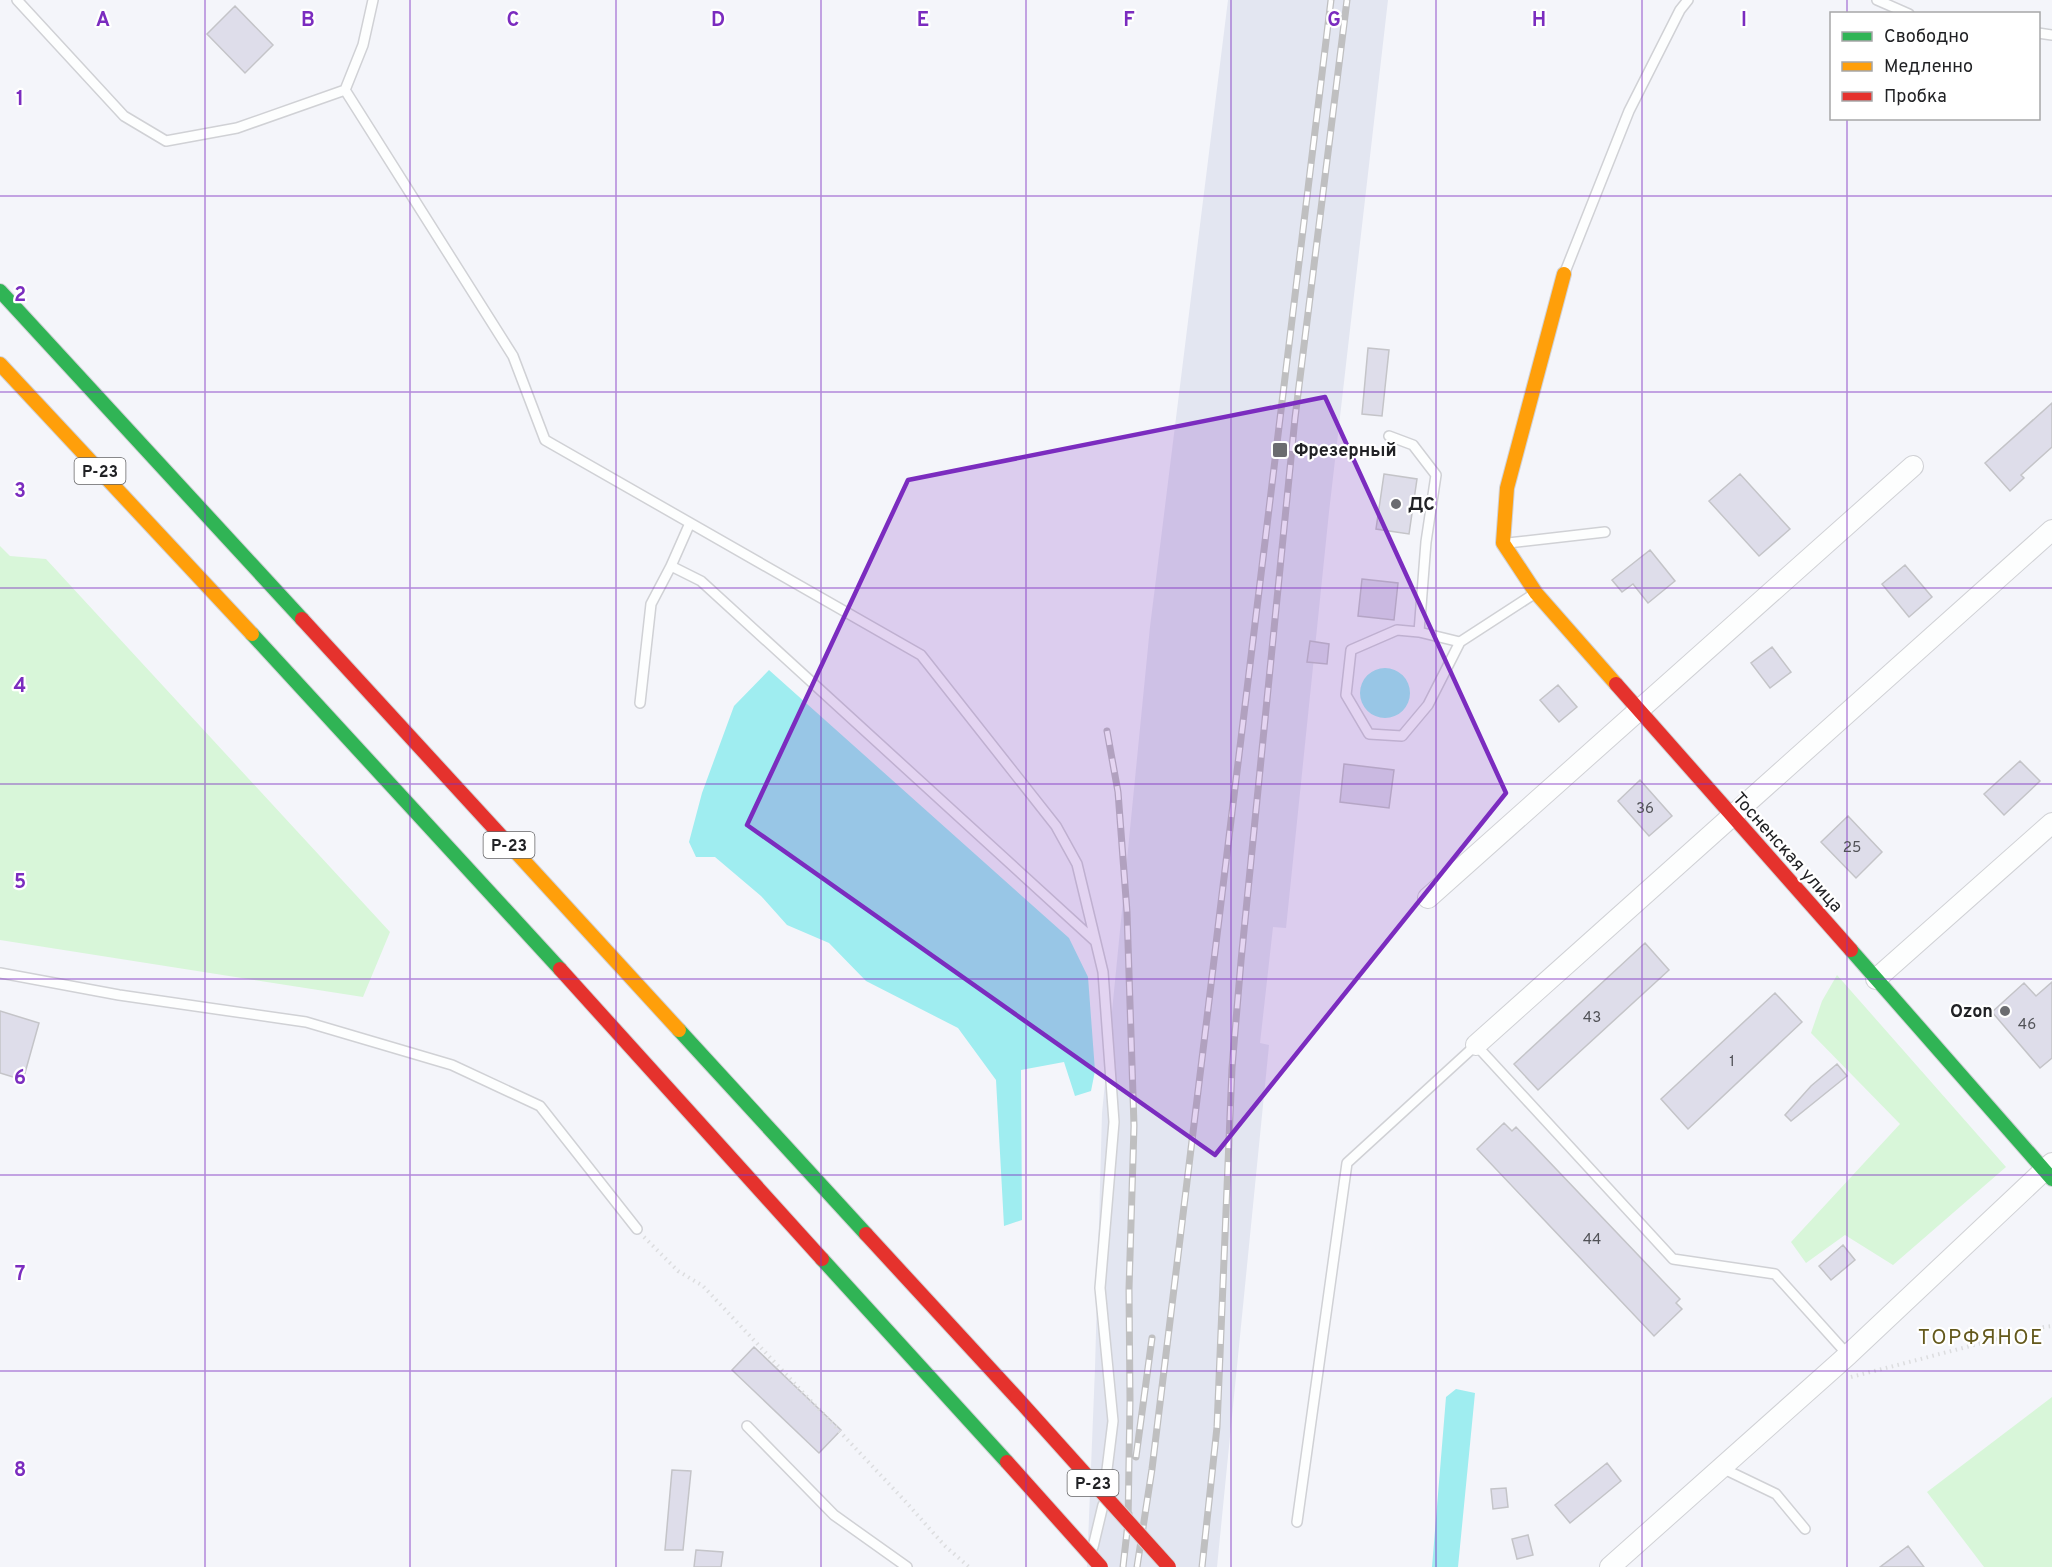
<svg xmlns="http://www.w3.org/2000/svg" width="2052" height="1567" font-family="Overpass,sans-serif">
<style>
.built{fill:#e3e6f1}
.green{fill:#d8f6d9}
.water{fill:#9fedf0}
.building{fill:#deddea;stroke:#c4c4c8;stroke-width:1.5}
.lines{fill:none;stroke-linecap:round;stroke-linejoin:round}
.lane-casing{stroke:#d0d1d5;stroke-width:12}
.street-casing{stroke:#d0d1d5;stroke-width:22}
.fast-casing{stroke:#d0d1d5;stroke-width:16}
.slow-casing{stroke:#d0d1d5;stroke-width:16}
.jam-casing{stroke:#d0d1d5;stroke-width:16}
.path{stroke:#dcdddf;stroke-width:4;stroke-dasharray:1.5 4.5;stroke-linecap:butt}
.lane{stroke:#fdfefe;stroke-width:9}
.street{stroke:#fdfefe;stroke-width:20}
.fast{stroke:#30b455;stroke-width:14}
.slow{stroke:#ff9f0a;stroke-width:14}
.jam{stroke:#e5322d;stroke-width:14}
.rail-casing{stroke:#bfbfc0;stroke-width:7}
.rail{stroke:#fff;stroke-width:4.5;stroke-dasharray:14;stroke-linecap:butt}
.jam-bridge-casing{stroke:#d3d3d6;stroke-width:16;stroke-linecap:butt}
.jam-bridge{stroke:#e5322d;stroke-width:14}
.marked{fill:#7b2cbf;fill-opacity:0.2;stroke:#7b2cbf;stroke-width:4.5;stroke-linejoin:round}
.grid{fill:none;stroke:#7b2cbf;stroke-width:1.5;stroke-opacity:0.55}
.poi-dot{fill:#6b6c70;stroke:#fff;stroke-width:2}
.labels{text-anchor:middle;stroke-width:4.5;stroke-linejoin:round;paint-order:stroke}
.number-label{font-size:15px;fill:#515257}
.shield{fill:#fff;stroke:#646466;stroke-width:1.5}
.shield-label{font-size:16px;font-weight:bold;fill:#212225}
.poi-label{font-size:18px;font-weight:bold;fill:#212225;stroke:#fff;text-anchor:start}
.street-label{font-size:18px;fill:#212225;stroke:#fff}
.quarter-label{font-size:21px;letter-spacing:1.5px;fill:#63581b;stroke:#fff}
.grid-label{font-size:20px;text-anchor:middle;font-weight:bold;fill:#7b2cbf;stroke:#fff;stroke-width:4.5;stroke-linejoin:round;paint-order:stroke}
</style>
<rect width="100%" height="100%" fill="#f4f5fa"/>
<!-- built -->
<path class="built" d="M1228 0H1388L1329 512 1286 928 1273 927 1260 1043 1269 1045 1217 1567H1087L1095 1368 1102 1113 1150 627Z"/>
<!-- green -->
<path class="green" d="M0 546 10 556 46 559 390 932 363 997 0 940Z
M1837 975 2006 1167 1893 1265 1845 1235 1806 1263 1791 1242 1900 1124 1811 1033 1822 1001Z
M2052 1397V1567H1984L1927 1492Z"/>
<!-- water -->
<path class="water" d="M1360 693a25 25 0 1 1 50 0a25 25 0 1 1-50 0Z
M769 670 1069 938 1088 977 1095 1071 1091 1091 1075 1096 1064 1062 1021 1070 1022 1220 1004 1226 996 1080 958 1028 866 981 829 943 787 925 761 896 715 857H696L689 842 702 793 734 706Z
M1456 1389 1475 1393 1458 1567H1432L1446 1397Z"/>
<!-- building -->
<path class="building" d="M235 6 273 45 245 73 207 34Z
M1368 348 1389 350 1382 416 1362 414Z
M2052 403V447L2021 475 2024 478 2010 491 1985 463Z
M1384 474 1417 479 1409 534 1376 529Z
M1740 474 1790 529 1759 556 1709 501Z
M1650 550 1675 581 1648 603 1633 584 1622 592 1612 580Z
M1905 565 1932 597 1909 617 1882 584Z
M1362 579 1398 583 1394 620 1358 616Z
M1310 641 1329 644 1327 664 1307 662Z
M1772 647 1791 672 1770 688 1751 663Z
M1558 685 1577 707 1559 722 1540 700Z
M2020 761 2040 781 2004 815 1984 794Z
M1344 764 1394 770 1389 808 1340 802Z
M1640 780 1672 816 1649 836 1618 801Z
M1848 816 1882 852 1856 878 1821 842Z
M1645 943 1669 970 1538 1090 1514 1064Z
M2052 982V1058L2040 1068 1992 1012 2024 983 2036 996Z
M1775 993 1802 1022 1688 1129 1661 1099Z
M0 1011 39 1023 23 1080 0 1073Z
M1837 1064 1847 1076 1791 1121 1785 1115 1811 1086Z
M1504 1123 1512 1131 1516 1127 1680 1299 1676 1303 1682 1309 1654 1336 1477 1149Z
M1843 1245 1855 1260 1831 1280 1819 1266Z
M754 1347 841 1430 819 1453 732 1370Z
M1607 1463 1621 1481 1570 1523 1555 1505Z
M672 1470 691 1471 683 1550H665Z
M1506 1488 1508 1507 1493 1509 1491 1489Z
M1528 1535 1533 1555 1517 1559 1512 1539Z
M1908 1546 1924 1567H1880Z
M696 1550 723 1552 721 1567H694Z"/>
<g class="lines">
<defs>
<path id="lane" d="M17 0 124 116 166 141 237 128 345 90
M373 0 363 45 345 90 513 356 545 440 921 655 1056 826 1077 864 1103 972 1114 1122 1100 1288 1113 1421 1105 1486
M1877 0 1909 14
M2038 33 2052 35
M1565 272 1629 111 1680 10 1688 0
M1389 436 1413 445 1436 475 1426 542 1419 632
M1508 543 1605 532
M671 566 690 523
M1460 642 1419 632 1397 630 1351 650 1346 695 1369 734 1402 736 1428 705 1460 642 1534 594
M640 703 651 604 671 566 701 581 1095 941
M0 973 119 995 306 1022 452 1065 540 1106 637 1229
M747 1426 834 1515 907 1567
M1722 1468 1776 1494 1805 1529
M1297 1522 1347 1163 1476 1045 1673 1259 1775 1274 1848 1355
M1093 1547 1103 1505"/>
<path id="street" d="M1428 898 1913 466
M1876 979 2052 823
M1476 1045 2052 530
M1610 1567 1848 1355 2052 1163"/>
<path id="fast" d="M0 291 302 619
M252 634 560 969
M1851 950 2052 1179
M679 1030 866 1234
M822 1259 1007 1462"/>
<path id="slow" d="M1564 274 1507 488 1503 543 1536 593 1616 684
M0 364 252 634
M514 850 679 1030"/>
<path id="jam" d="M302 619 514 850
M1616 684 1851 950
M560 969 822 1259
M866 1234 1017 1398"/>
</defs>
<!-- lane casing -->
<use href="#lane" class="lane-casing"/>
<!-- street casing -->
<use href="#street" class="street-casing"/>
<!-- fast casing -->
<use href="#fast" class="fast-casing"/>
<!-- slow casing -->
<use href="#slow" class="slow-casing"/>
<!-- jam casing -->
<use href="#jam" class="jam-casing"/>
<!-- path -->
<path class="path" d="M644 1237 678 1271 703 1286 905 1501 945 1546 969 1567
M1851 1377 2044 1327 2052 1326"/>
<!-- lane -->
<use href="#lane" class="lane"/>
<!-- street -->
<use href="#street" class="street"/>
<!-- fast -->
<use href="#fast" class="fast"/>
<!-- slow -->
<use href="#slow" class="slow"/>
<!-- jam -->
<use href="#jam" class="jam"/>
<defs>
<path id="rail" d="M1107 731 1118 792 1127 912 1134 1126 1129 1289 1130 1400 1128 1523
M1136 1457 1152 1338
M1123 1567 1129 1514
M1137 1567 1152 1469 1331 0
M1202 1567 1217 1427 1232 1068 1241 961 1295 418 1347 0"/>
</defs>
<!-- rail casing -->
<use href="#rail" class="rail-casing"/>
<!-- rail -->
<use href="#rail" class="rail"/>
<defs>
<path id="jam-bridge" d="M1017 1398 1169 1567
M1007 1462 1101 1567"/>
</defs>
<!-- jam-bridge casing -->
<use href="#jam-bridge" class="jam-bridge-casing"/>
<!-- jam-bridge -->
<use href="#jam-bridge" class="jam-bridge"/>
</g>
<!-- marked area -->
<path class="marked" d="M1325 397 1506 793 1215 1155 747 825 908 480Z"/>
<!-- grid -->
<path class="grid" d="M205 0V1567M410 0V1567M616 0V1567M821 0V1567M1026 0V1567M1231 0V1567M1436 0V1567M1642 0V1567M1847 0V14M1847 118V1567M0 196H2052M0 392H2052M0 588H2052M0 784H2052M0 979H2052M0 1175H2052M0 1371H2052"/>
<!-- markers -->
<g class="poi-dot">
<rect x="1272" y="442" width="16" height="16" rx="3"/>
<circle cx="1396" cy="504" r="6"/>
<circle cx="2005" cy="1011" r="6"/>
</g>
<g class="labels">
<!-- number labels -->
<g class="number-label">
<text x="1645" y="813">36</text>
<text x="1852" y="852">25</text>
<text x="1592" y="1022">43</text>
<text x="2027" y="1029">46</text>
<text x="1732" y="1066">1</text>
<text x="1592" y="1244">44</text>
</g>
<!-- shield labels -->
<g class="shield">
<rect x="74.5" y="458" width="51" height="26" rx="4.5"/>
<rect x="483.5" y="832" width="51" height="26" rx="4.5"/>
<rect x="1067.5" y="1470" width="51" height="26" rx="4.5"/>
</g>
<g class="shield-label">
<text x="100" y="477">Р-23</text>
<text x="509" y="851">Р-23</text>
<text x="1093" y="1489">Р-23</text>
</g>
<!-- poi labels -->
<g class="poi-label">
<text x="1294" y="456">Фрезерный</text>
<text x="1408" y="510">ДС</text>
<text x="1993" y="1017" text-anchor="end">Ozon</text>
</g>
<!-- street labels -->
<g class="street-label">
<text transform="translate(1788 852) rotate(48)" y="6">Тосненская улица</text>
</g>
<!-- quarter labels -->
<g class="quarter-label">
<text x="1981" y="1344">ТОРФЯНОЕ</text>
</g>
</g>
<g class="grid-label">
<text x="103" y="26">A</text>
<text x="308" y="26">B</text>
<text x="513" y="26">C</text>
<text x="718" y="26">D</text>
<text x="923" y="26">E</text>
<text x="1129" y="26">F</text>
<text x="1334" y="26">G</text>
<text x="1539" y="26">H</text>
<text x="1744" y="26">I</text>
<text x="20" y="105">1</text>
<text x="20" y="301">2</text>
<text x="20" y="497">3</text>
<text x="20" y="692">4</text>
<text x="20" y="888">5</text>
<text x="20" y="1084">6</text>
<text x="20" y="1280">7</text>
<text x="20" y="1476">8</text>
</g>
<!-- legend -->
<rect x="1830" y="12" width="210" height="108" fill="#ffffff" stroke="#a6a7a8" stroke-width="1.5"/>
<rect x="1842" y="32" width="30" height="9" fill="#30b455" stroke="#a6a7a8" stroke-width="1.5"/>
<text x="1884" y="42" font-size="18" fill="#212225">Свободно</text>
<rect x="1842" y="62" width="30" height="9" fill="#ff9f0a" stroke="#a6a7a8" stroke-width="1.5"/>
<text x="1884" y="72" font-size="18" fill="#212225">Медленно</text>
<rect x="1842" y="92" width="30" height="9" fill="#e5322d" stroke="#a6a7a8" stroke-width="1.5"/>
<text x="1884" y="102" font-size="18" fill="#212225">Пробка</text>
</svg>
